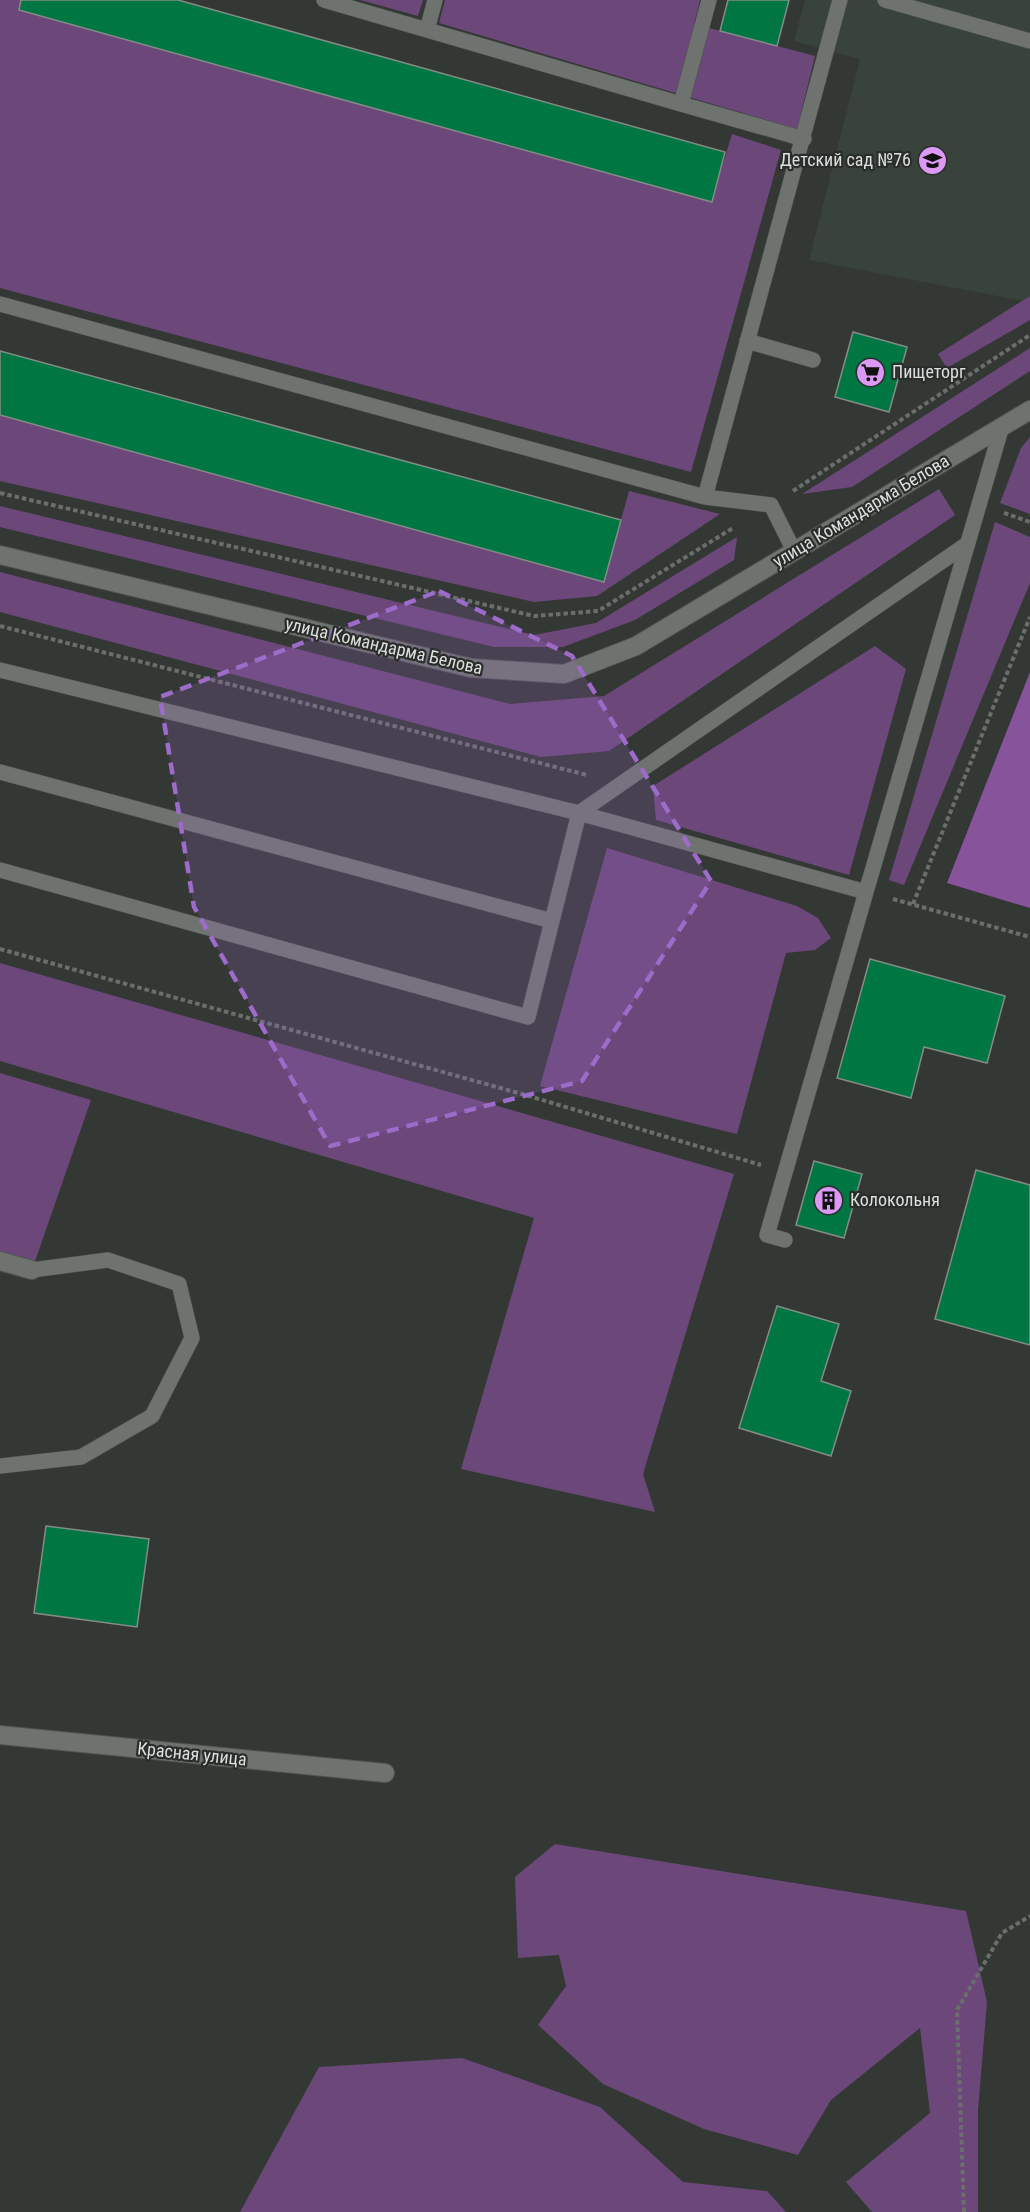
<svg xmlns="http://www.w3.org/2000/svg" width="1030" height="2212" font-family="'Roboto Condensed',sans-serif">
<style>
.built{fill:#38433c}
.green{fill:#6b4879}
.forest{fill:#87539b}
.building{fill:#007643;stroke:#868b88;stroke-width:1.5}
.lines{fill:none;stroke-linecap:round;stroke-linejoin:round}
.service-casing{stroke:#515552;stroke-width:16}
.minor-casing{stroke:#515552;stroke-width:20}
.secondary-casing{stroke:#515552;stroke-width:20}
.path{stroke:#6b6f6c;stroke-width:4;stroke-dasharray:4.5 3;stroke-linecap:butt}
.service{stroke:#6e736f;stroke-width:15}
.minor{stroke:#6e736f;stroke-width:18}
.secondary{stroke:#6e736f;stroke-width:18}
.marked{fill:#9d6bca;fill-opacity:0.2;stroke:#9d6bca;stroke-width:4.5;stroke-dasharray:12 8;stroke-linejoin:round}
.labels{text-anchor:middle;stroke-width:4.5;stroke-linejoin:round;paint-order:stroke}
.poi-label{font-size:18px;fill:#dcdfdd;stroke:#2a2e2b;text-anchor:start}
.street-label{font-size:18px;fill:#dcdfdd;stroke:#2a2e2b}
</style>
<rect width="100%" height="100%" fill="#343835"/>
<!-- built -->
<path class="built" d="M805 0H1030V296L1023 301 809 260 860 59 794 41Z"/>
<!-- green -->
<path class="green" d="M0 0H21L19 10 711 202 732 134 781 150 691 472 0 288Z
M360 0H423L418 16Z
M445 0H700L694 24 815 56 797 129 439 23Z
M1030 296V320L947 368 938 354Z
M1030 348V371L852 487 802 494Z
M0 415 604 582 629 491 720 514 597 596 534 602 0 481Z
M1030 437V514L1000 503 1021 448Z
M939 489 955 515 609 751 541 757 0 612V572L510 704 604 696Z
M0 506 534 635 596 623 737 537 734 560 635 620 563 647H494L0 527Z
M995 522 1030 537V583L904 885 889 880Z
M875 646 906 669 849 875 656 820 653 786Z
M607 848 797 906 818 918 831 938 815 950 786 953 737 1134 540 1086Z
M0 963 734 1174 643 1474 655 1512 461 1469 534 1218 0 1061Z
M0 1073 91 1100 32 1270 0 1261Z
M555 1844 966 1911 987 2002 978 2110V2212H872L846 2182 930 2113 920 2028 831 2100 798 2155 704 2129 603 2084 538 2025 566 1986 559 1955 518 1958 515 1877Z
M462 2058 600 2107 683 2182 767 2191 786 2212H240L319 2067Z"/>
<!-- forest -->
<path class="forest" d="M1030 672V908L947 883Z"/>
<!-- building -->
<path class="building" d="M21 0H178L725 152 712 202 19 10Z
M728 0H789L777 46 720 31Z
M853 332 907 347 889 412 835 397Z
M0 351 621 520 604 582 0 415Z
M870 959 1005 996 987 1063 924 1047 911 1098 837 1078Z
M814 1161 862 1174 844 1238 796 1225Z
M976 1170 1030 1185V1345L935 1319Z
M777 1306 839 1324 821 1381 851 1391 831 1456 739 1428Z
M46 1526 149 1539 137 1627 34 1613Z"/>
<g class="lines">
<defs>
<path id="service" d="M324 0 681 104 709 0
M885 0 1030 41
M427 30 435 0
M681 104 804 139
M0 304 705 497 840 0
M747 341 813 360
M705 497 771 505 794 551
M0 670 579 813 866 892 1002 426
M0 772 552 921
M0 870 528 1017 579 813 967 544
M785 1240 767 1235 866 892
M0 1466 81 1457 152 1416 192 1338 179 1284 108 1260 32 1270"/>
<path id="minor" d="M0 1261 32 1270
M0 1735 385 1773"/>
<path id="secondary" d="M0 555 471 668 564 674 636 646 1030 410"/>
</defs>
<!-- service casing -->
<use href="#service" class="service-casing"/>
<!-- minor casing -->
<use href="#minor" class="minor-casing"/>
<!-- secondary casing -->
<use href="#secondary" class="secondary-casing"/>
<!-- path -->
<path class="path" d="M793 491 1030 335
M0 493 534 616 598 611 733 528
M1004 513 1030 522
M0 626 587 775
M893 899 1030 937
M913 904 1030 617
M0 949 522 1094 761 1165
M964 2212 957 2010 1002 1933 1030 1916"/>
<!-- service -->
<use href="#service" class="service"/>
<!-- minor -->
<use href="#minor" class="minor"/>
<!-- secondary -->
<use href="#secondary" class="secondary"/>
</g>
<!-- marked area -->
<path class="marked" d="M439 591 572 656 711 881 582 1081 330 1146 194 907 160 697Z"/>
<!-- icons -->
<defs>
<symbol id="school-disc" viewBox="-11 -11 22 22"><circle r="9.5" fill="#db99f5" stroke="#2a2e2b"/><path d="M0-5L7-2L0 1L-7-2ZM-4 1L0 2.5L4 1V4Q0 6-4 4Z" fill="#111"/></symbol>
<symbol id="supermarket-disc" viewBox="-11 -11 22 22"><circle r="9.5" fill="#db99f5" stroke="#2a2e2b"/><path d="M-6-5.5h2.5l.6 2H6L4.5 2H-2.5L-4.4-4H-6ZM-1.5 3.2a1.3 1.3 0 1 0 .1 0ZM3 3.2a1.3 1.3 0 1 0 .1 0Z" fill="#111"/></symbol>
<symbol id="building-disc" viewBox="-11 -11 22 22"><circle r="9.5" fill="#db99f5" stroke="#2a2e2b"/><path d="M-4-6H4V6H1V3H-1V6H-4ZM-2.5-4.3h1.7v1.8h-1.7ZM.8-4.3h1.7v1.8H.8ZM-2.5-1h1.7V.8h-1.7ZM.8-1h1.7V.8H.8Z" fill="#111"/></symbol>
</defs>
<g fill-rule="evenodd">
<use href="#school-disc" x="916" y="144" width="33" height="33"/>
<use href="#supermarket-disc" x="854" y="356" width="33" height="33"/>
<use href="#building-disc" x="812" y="1184" width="33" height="33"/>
</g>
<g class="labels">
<!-- poi labels -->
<g class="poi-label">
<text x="911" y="166" text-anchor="end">Детский сад №76</text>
<text x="892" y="378">Пищеторг</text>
<text x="850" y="1206">Колокольня</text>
</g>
<!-- street labels -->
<g class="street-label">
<text transform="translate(861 511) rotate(-31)" y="6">улица Командарма Белова</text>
<text transform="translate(384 646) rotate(13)" y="6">улица Командарма Белова</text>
<text transform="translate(192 1754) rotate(6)" y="6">Красная улица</text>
</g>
</g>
</svg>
